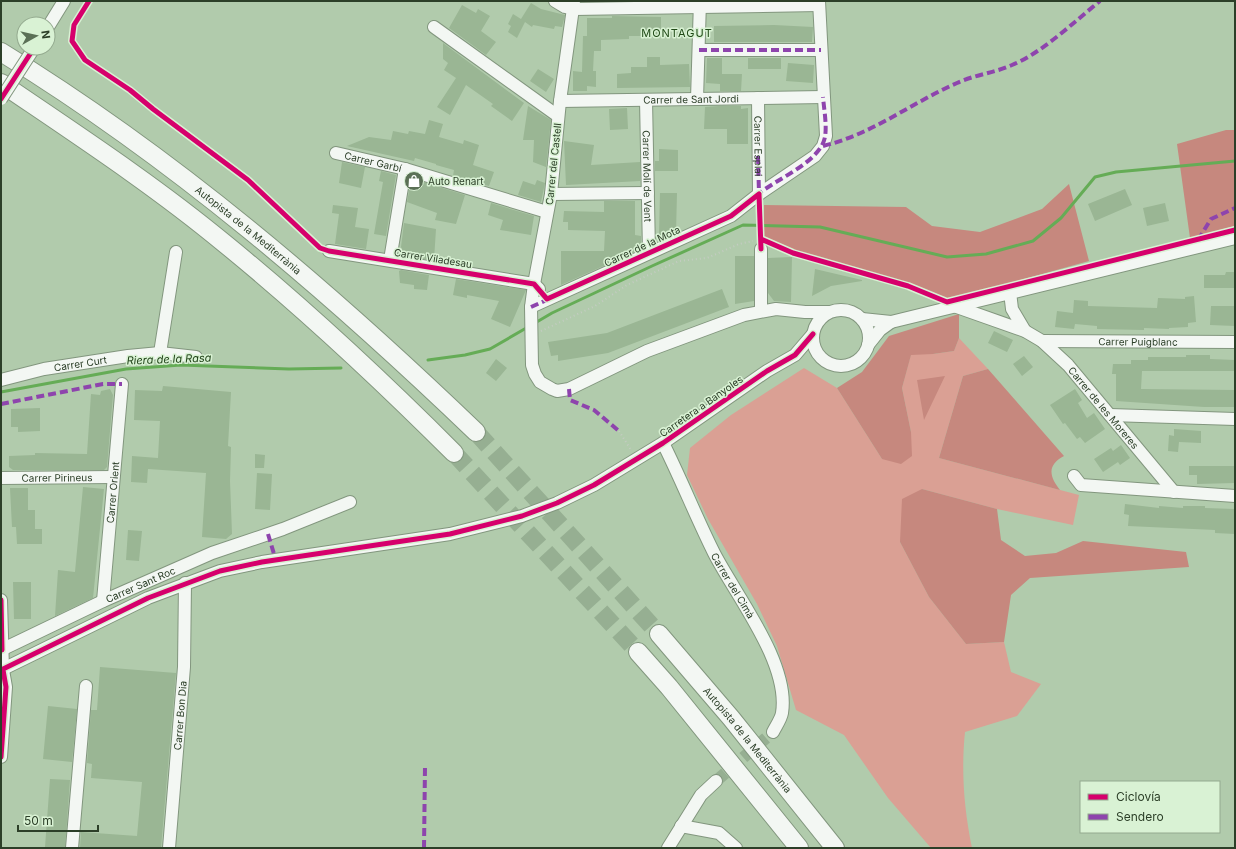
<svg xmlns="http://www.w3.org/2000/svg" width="1236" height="849" font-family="Inter,sans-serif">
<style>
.green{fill:#daa094}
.forest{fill:#c6887e}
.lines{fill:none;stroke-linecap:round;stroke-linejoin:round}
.stream{stroke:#65ac56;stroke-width:3}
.building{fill:#9ab694}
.minor-tunnel{stroke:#96af92;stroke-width:12;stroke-dasharray:12 6;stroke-linecap:butt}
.highway-tunnel{stroke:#96af92;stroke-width:18;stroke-dasharray:18 9;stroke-linecap:butt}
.minor-casing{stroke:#82967e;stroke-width:14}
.highway-casing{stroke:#82967e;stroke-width:20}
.path{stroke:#c4ccc2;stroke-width:2;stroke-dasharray:1 3;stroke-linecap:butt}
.minor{stroke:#f3f7f3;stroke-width:12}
.highway{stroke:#f3f7f3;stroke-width:18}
.minor-bridge-casing{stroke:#82967e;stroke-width:14;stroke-linecap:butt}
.minor-bridge{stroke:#f3f7f3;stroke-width:12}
.quiet{stroke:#8e44ad;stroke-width:4;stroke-dasharray:8 4;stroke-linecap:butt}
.cycleway-casing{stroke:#d9f2d4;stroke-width:8}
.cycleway{stroke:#d6006c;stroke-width:5}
.labels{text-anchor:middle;stroke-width:3;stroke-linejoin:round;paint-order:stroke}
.street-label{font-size:10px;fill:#2c3f28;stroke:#d9f2d4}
.poi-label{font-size:10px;fill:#2c3f28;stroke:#d9f2d4;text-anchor:start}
.neighbourhood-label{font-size:11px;letter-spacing:1px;fill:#204a17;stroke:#d9f2d4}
.water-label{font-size:11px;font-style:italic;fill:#1c3e14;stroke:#d9f2d4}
</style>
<rect width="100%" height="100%" fill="#b1cbac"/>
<!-- green -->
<path class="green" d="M959 338 988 369 963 376 939 458 1079 495 1073 525 997 509 922 489 900 542 929 597 966 644 1004 642 1011 672 1041 684 1017 716 965 732C961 771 964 809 972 848H931L888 798 844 735 796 710 777 646 757 604 708 519 687 475 690 448 731 415 804 368 837 388 882 459 911 432 902 388 911 354H933L954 351Z"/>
<!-- forest -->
<path class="forest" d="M1226 130H1235V226L1190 238 1177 144Z
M1069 184 1089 261 941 302 940 296C907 284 874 273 840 263 813 256 790 250 764 239V205L906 207 932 226 980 232 1042 209Z
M959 314V338L954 351 933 354 911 355 902 388 911 432 912 456 901 464 882 459 837 388 862 372 889 336Z
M988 369 1064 456C1047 465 1049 476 1060 490L939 458 963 376Z
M945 376 924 420 917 380Z
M922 489 997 509 1001 540 1025 556 1056 553 1083 541 1186 552 1189 567 1030 578 1011 595 1004 642 966 644 929 597 900 542 902 499Z"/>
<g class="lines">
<!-- stream -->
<path class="stream" d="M535 323 552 313 652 266 743 225 820 227 947 257 986 254 1033 241 1061 218 1095 177 1116 172 1235 161
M428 360 465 355 490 349 528 327
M1 392 126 369 181 365 289 369 341 368"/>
</g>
<!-- building -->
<path class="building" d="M531 3 541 9 565 15 562 27 555 26 554 29 533 25 532 27 525 22 517 38 508 32 511 26 508 24 513 14 521 19Z
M462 5 476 13 478 9 490 16 481 31 496 42 486 55 449 28Z
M612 16 661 17V36H629V39L601 40V51H594L593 71H596V87L587 86V91H573V71L582 72 583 36H587V18H612Z
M774 25 813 27 812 42H714V26Z
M443 43 524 103 512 121 491 106 493 104 466 85 450 115 437 107 456 78 444 70 448 63 443 59Z
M647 57H660V65L689 64 690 87 617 88V74L631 73V67H647Z
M707 58H722V74H742L741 91H720V84L706 83Z
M748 58H781V69H748Z
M788 63 814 65 813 83 786 81Z
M538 69 554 79 546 92 530 81Z
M528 106 551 120 546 167 533 162 534 140H523Z
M719 106H741V109L748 108V144H727V129H704L705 107Z
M627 108 628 129 610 130 609 109Z
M429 120 443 124 439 137 463 144 464 140 479 145 473 165 494 172 489 186 453 176 454 170 436 165V164L415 158 414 161 347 146 369 137 391 140 393 131 408 134 409 131 425 134Z
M564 141 594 145 591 165 640 162V181L566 185Z
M659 149 678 150V171H655V161H659Z
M342 162 365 167 361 188 339 183Z
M381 171 396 175 386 236 374 234 383 182 379 181Z
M413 179 465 195 456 224 435 220 437 213 407 202 411 181Z
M537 180 545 183 541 202 518 195 523 181 535 185Z
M1125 189 1132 205 1095 221 1088 204Z
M660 193H677L676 233 670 235H659Z
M604 201H635V235L641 236V249L561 285V251H604L605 231 568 230V222H563L564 211 604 212Z
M491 203 534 216 531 235 500 230 503 220 488 215Z
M1165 203 1169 221 1147 226 1143 208Z
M333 205 358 208 355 227 369 229 366 249 335 244 339 214 332 213Z
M404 223 436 229 434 260 405 256 401 247Z
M735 256H754V301L735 304Z
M792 257 791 302 774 301 768 293V258Z
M815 269 862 280V281L831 286 812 296Z
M401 270 429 275 427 290 414 289V285L400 283 399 271Z
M1226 272H1235V288H1204V275H1225Z
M456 279 526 290 510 327 491 319 499 301 467 295V298L453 295Z
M722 289 729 307 608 353 558 361V355L551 356 548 342 607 333Z
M1194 296 1196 322 1188 323V327L1169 328V329L1144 328V330L1097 329V326L1075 324 1074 329 1055 327 1057 311 1073 313 1074 300 1088 301V306L1157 308 1158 298 1185 299V297Z
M1211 306H1235V326L1210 325Z
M994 331 1013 340 1007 352 988 343Z
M1186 355H1210V359L1235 360V371H1142L1141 389 1235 390V407H1204L1116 401V374H1112L1113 364H1131V360H1148V357H1186Z
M1024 356 1033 367 1022 376 1013 364Z
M496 359 507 368 496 381 486 373Z
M163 386 231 392 228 446 231 447 230 481 232 534 226 539 202 537 206 473 148 469 147 483 131 482 132 456 158 458 160 421 134 420 135 390 162 391Z
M110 389 113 395 107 467 104 470H13L9 467V456L35 455V453L87 454 91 394 100 395 101 391Z
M1075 389 1082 400 1078 403 1087 418 1094 413 1105 429 1085 443 1080 437 1077 439 1065 423 1063 424 1050 405Z
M40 408V431L18 432V427H11V409Z
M1174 429 1201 431V443L1179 442 1178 452 1168 451 1169 435 1174 436Z
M1121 445 1130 458 1120 465 1118 462 1103 472 1094 459 1111 448 1113 451Z
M255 454 265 455 264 468H255Z
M1189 466H1235V483L1197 484V475H1189Z
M257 473 272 474 270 510 255 509Z
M83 487 104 489 93 598 55 616 58 570 75 572Z
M10 488H28V510H35V529H42V544H17L16 527H12Z
M1125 504 1159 508V506L1183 508V506H1205V508L1235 509V534L1215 533V530L1128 526 1129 515 1124 514Z
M128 530 142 531 139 561 126 560Z
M13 582H31V619H14Z
M100 667 176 673 161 848H80L81 832 137 836 142 782 91 778 92 764 87 763 91 710H97Z
M48 706 77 709 72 762 43 759Z
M50 779 70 780 65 848 45 847Z"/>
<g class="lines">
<!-- minor-tunnel -->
<path class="minor-tunnel" d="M716 781 773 732"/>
<!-- highway-tunnel -->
<path class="highway-tunnel" d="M476 432 659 634
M454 453 638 652"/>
<defs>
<g id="minor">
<path d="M555 1 565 7 574 9 819 5"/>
<path d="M574 1 560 101 551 194 534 284 531 307 532 365 535 374 540 382 552 389 557 391 569 389 647 351 744 315 776 309 805 312H829"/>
<path d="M48 27 64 1"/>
<path d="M434 27 558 116"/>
<path d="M699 50H821"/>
<path id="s1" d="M758 98 759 194"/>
<path d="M697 99 700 1"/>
<path id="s2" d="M646 100 649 252"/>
<path id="s3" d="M560 101 823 97"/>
<path id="s4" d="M336 153 405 169 547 212"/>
<path d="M551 194 648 193"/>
<path d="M761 249V311"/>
<path d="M329 251 534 284 539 289"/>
<path d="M390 260 405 169"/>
<path d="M1010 292 1012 309 1025 331"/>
<path id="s5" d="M954 306 1025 331 1042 341 1068 365 1174 492"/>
<path d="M531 307 731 216 759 194 815 156 823 146 826 136 819 1"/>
<circle cx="841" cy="338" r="28"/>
<path d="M862 319 891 322 1235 238"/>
<path id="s6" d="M1042 341 1235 342"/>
<path d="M868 345 880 330 891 322"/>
<path d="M160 353 176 252"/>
<path id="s7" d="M1 380 44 369 128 356 160 353 196 357"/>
<path d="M1110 415 1235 419"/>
<path id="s8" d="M663 443C681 479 696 517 714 553 736 596 790 663 782 713 781 719 776 726 773 732"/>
<path d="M1074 476 1081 485 1235 496"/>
<path id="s9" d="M1 478 113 477"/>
<path d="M1 600 3 670 6 687 1 757"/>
<path id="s10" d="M103 601 122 384"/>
<path id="s11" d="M1 650 103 601 212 553 283 529 350 502"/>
<path d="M1 670 148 598 220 571 262 562 450 534 522 516 557 503 594 485 663 443 767 371 795 355 813 334"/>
<path d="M681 826 719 833 736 848"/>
<path d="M72 848 86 686"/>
<path id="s12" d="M169 848 184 667 185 583"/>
<path d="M668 848 701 795 716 781"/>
</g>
<g id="highway">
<path id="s13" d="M1 52C174 158 330 292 476 432"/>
<path d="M1 83C76 134 154 185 224 243 305 309 381 380 454 453"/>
<path id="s14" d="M659 634 731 718 835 848"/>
<path d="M638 652 669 687 799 848"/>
</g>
</defs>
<!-- minor casing -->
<use href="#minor" class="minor-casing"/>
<!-- highway casing -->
<use href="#highway" class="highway-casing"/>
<!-- path -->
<path class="path" d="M770 243C825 266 885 278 941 298
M541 331 595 306 627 285 679 261 707 258 739 244 753 241
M619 431 631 450"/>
<!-- minor -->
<use href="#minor" class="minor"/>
<!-- highway -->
<use href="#highway" class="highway"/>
<defs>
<path id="minor-bridge" d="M1 99 34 48"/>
</defs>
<!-- minor-bridge casing -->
<use href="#minor-bridge" class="minor-bridge-casing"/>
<!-- minor-bridge -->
<use href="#minor-bridge" class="minor-bridge"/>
<!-- quiet -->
<path class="quiet" d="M699 50H821
M823 146C873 134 911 103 957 83 974 75 994 73 1012 65 1042 53 1075 21 1100 1
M758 156 759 194
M756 196C775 179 820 163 825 137 827 125 824 109 823 97
M1198 240 1211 219 1235 208
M531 307 551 298
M569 389 570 400 594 410 619 431
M1 404 103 384H122
M268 534 274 554
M424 848 425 767"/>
<defs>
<path id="cycleway" d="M89 1 74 25 72 41 85 60 130 90 153 109 248 180 320 248 329 251 534 284 547 299 731 216 759 194
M1 99 34 48
M759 194 761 249
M761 239 793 253 908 286 947 302 1235 230
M1 600 2 650
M1 670 148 598 220 571 262 562 450 534 522 516 557 503 594 485 663 443 767 371 795 355 813 334
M1 757 6 687 3 670"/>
</defs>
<!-- cycleway casing -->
<use href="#cycleway" class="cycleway-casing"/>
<!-- cycleway -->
<use href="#cycleway" class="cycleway"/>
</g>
<!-- icons -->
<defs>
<symbol id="shop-disc" viewBox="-11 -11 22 22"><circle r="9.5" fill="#5b7056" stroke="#d9f2d4"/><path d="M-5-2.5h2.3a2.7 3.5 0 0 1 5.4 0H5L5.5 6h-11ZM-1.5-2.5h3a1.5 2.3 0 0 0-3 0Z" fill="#fff"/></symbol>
</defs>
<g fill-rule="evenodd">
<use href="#shop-disc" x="403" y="170" width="22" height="22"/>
</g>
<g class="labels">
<!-- street labels -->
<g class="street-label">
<text dy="4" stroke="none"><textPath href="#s3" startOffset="131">Carrer de Sant Jordi</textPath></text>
<text dy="4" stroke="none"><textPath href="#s1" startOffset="48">Carrer Esplai</textPath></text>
<text dy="4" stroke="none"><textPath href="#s4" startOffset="38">Carrer Garbí</textPath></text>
<text transform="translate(553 164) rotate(-84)" y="4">Carrer del Castell</text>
<text dy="4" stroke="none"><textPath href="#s2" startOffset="76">Carrer Molí de Vent</textPath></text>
<text dy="4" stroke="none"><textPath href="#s13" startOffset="305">Autopista de la Mediterrània</textPath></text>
<text transform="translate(642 246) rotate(-25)" y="4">Carrer de la Mota</text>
<text transform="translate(433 258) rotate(9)" y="4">Carrer Viladesau</text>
<text dy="4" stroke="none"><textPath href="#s6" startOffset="96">Carrer Puigblanc</textPath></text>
<text dy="4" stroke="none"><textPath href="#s7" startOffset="81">Carrer Curt</textPath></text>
<text transform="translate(701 406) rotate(-35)" y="4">Carretera a Banyoles</text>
<text dy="4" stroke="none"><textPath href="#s5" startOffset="186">Carrer de les Moreres</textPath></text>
<text dy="4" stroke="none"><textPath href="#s9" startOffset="56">Carrer Pirineus</textPath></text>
<text dy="4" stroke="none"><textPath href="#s10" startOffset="109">Carrer Orient</textPath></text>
<text dy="4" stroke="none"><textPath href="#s11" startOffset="154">Carrer Sant Roc</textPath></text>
<text dy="4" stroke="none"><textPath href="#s8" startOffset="159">Carrer del Cimà</textPath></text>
<text dy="4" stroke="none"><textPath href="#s12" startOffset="133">Carrer Bon Dia</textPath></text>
<text dy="4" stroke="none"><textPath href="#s14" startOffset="138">Autopista de la Mediterrània</textPath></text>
</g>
<!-- poi labels -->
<g class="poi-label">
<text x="428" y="185">Auto Renart</text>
</g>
<!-- neighbourhood labels -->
<g class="neighbourhood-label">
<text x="677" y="37">MONTAGUT</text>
</g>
<!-- water labels -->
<g class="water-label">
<text transform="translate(169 359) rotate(-2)" y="4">Riera de la Rasa</text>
</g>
</g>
<!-- border -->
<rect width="1236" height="849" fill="none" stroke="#2c3f28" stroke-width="4"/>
<!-- legend -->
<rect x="1080" y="781" width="140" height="52" fill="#d9f2d4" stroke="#94aa8f"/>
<rect x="1088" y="794" width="20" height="6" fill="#d6006c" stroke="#94aa8f"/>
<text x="1116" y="801" font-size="12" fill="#2c3f28">Ciclovía</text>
<rect x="1088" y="814" width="20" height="6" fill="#8e44ad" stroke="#94aa8f"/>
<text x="1116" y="821" font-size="12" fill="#2c3f28">Sendero</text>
<!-- north arrow -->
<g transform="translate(36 36) rotate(82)"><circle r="19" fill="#d9f2d4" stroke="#94aa8f"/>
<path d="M0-3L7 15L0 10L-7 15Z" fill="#5b7056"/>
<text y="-6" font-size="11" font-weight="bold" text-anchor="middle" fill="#2c3f28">N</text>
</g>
<!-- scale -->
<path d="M18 825v6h80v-6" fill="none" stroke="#2c3f28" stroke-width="2"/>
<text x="24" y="825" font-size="12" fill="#2c3f28" stroke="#d9f2d4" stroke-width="3" paint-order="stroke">50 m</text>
</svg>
